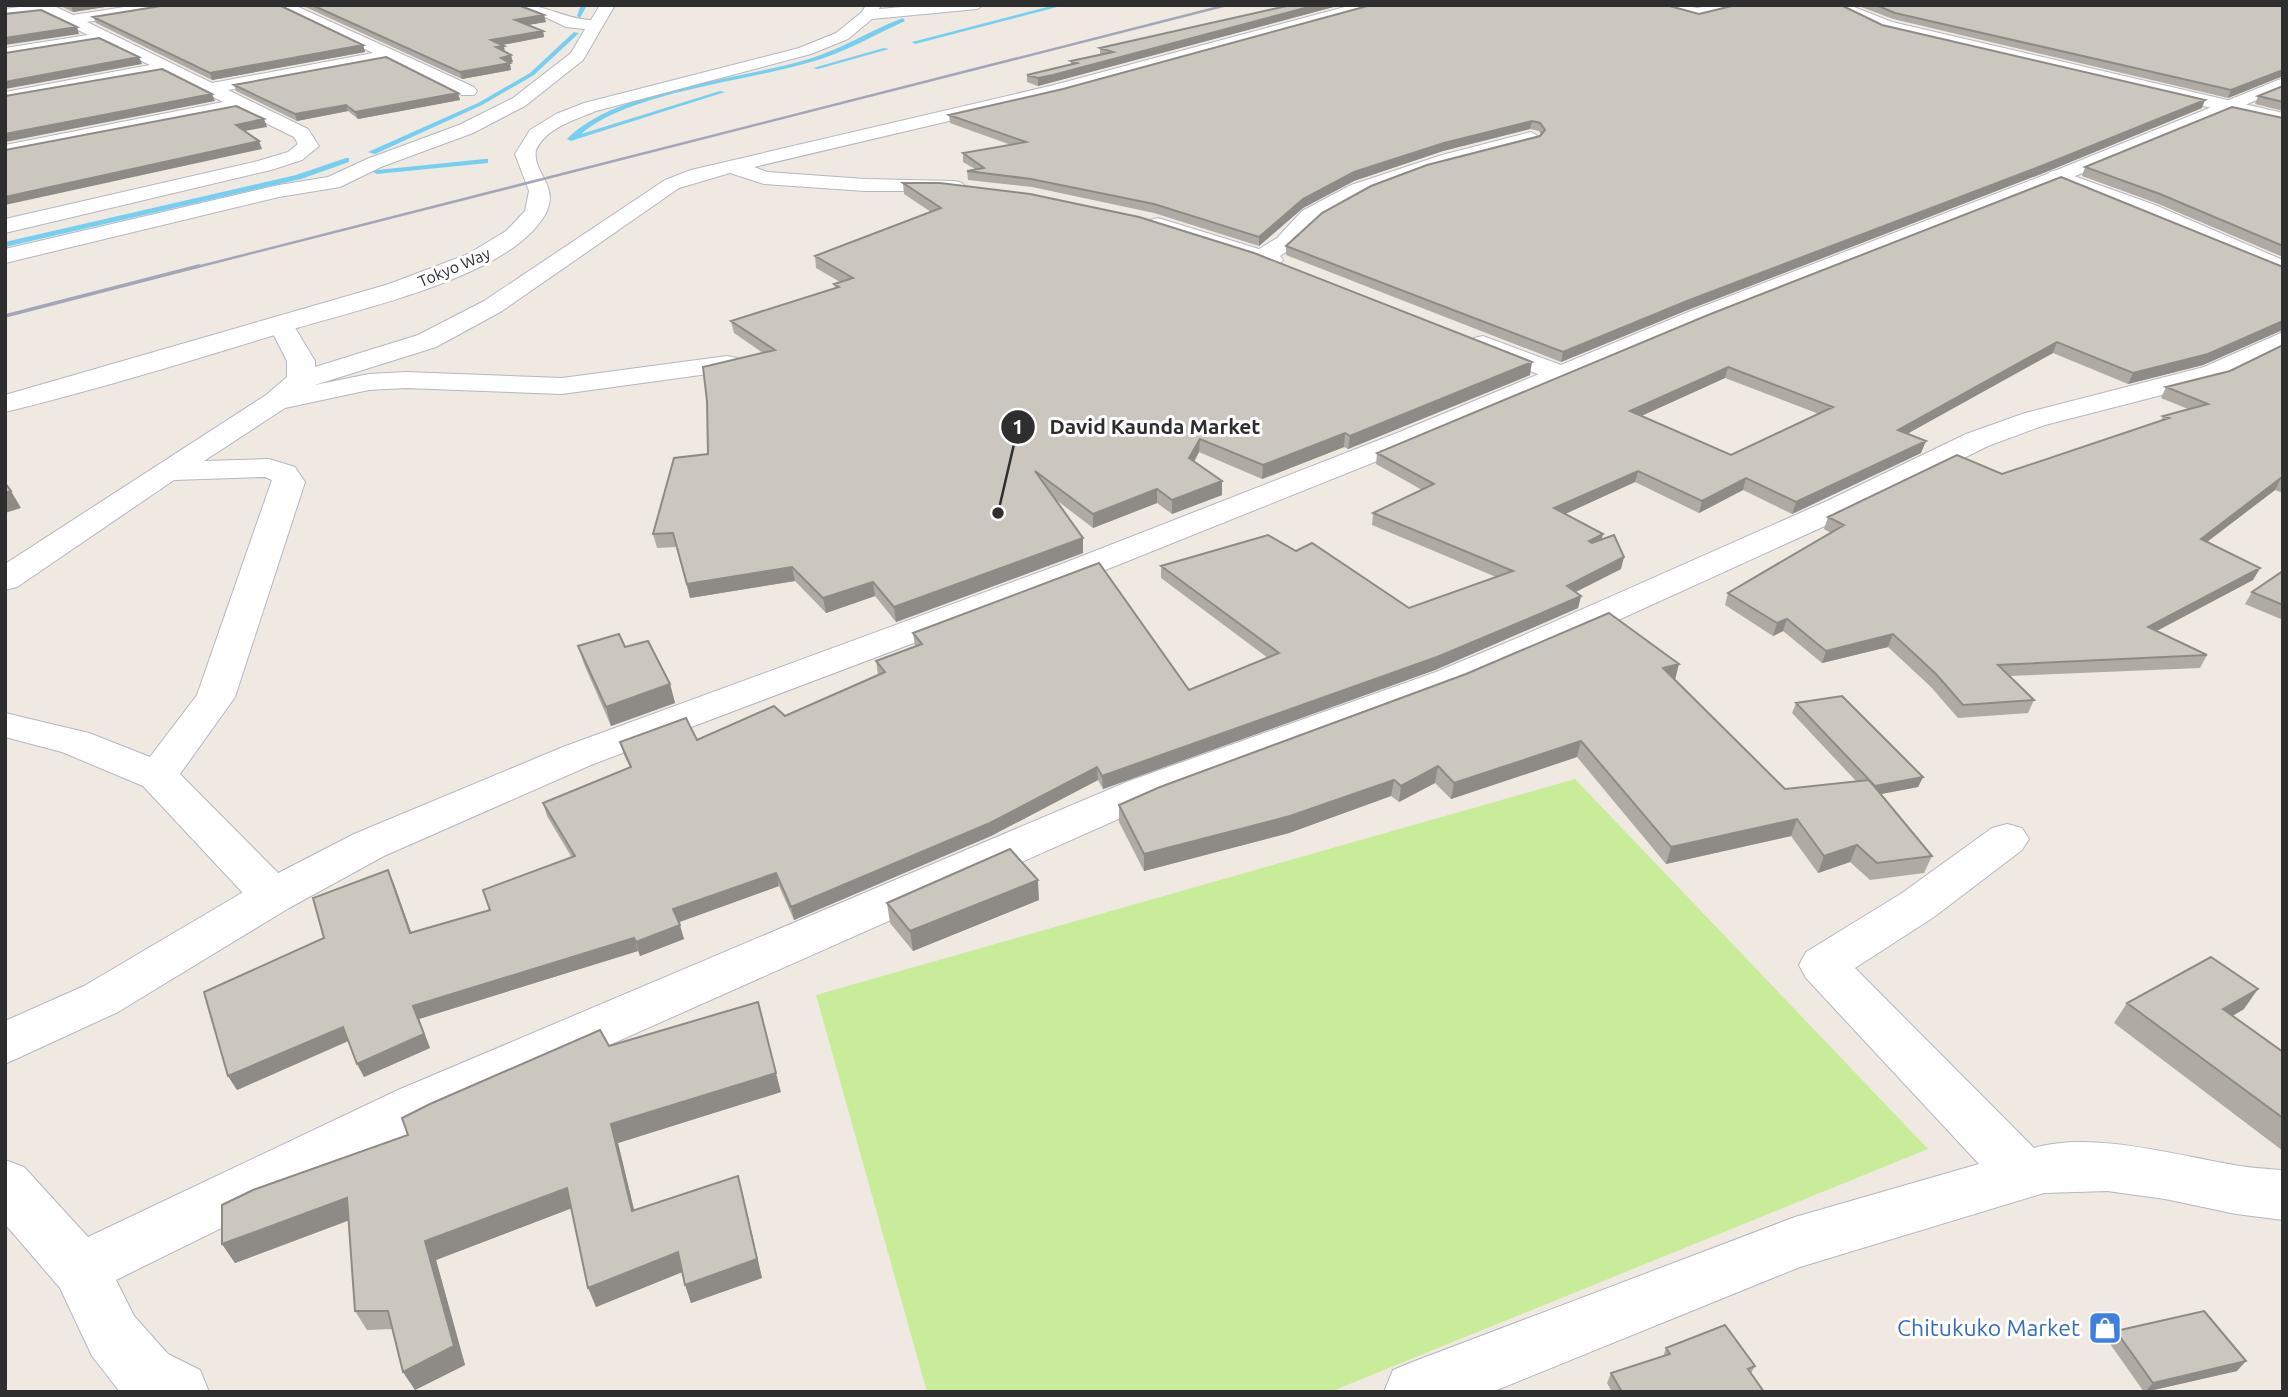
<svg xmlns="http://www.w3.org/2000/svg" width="2288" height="1397" font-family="Ubuntu,sans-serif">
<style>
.pitch{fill:#c9ec9a}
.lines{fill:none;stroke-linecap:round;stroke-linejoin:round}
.stream{fill:#75cff0;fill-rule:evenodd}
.street-casing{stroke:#b4b7c1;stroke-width:2}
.secondary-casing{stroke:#b4b7c1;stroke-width:2}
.street{fill:#fff;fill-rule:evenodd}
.secondary{fill:#fff;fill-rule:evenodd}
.rail-far1{stroke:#a3a6b8;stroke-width:2.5}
.rail{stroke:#a3a6b8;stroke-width:3.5}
.wall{fill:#afaba4;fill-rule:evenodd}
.shaded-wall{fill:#8e8b86}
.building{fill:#cbc7bf;stroke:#8e8b86;stroke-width:2;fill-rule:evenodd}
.labels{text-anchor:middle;stroke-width:6;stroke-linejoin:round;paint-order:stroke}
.far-street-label{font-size:16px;fill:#2e2e2e;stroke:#fff}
.near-shop-label{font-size:23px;fill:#366cbe;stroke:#fff;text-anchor:end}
.leader{fill:none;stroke:#2e2e2e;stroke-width:2.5}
.callout-dot{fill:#2e2e2e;stroke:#fff;stroke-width:2.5}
.mark-label{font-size:21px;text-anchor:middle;font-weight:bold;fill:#fff}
.callout-label{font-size:21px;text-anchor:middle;font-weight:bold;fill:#2e2e2e;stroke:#fff;stroke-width:6;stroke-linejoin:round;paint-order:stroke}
</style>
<rect width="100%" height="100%" fill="#efe9e1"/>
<!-- pitch -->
<path class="pitch" d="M1575 779 1928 1149 1330 1392H927L816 995Z"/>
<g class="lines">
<!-- stream -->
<path class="stream" d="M581 5H587L580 18 577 16Z
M1055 5H1065L915 44 912 42Z
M903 18 905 21C874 35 844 53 811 62 748 81 629 92 581 134L720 91 725 92 580 138 571 141 567 139C617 88 741 80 809 59 842 49 871 30 903 18Z
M574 32 579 33 534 75 482 105 375 154 368 152 478 103 530 73Z
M884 48 889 49 818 69 813 68Z
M346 158H349V162L301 179 5 247V242L296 175Z
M485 159H488V163L377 174 373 172 377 170Z"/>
<defs>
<path id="street" d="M33 5H52L73 15 137 5H175L168 9 87 22 212 83 373 53 274 5H294L474 87 477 91 474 95H462L388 61 228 90 308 129 319 146 302 160 271 170 5 233V219L258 161 288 152 298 144 294 137 239 110 5 157V145L223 102 165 73 5 102V92L150 65 102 42 5 58V48L88 35 44 13 5 19V9Z
M520 5C548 5 564 19 591 20L600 5H615L583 60 525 106 473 133 381 167 340 187 279 197 5 263V249L279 185 328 177 367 159 459 125 513 98 571 53 585 29 566 27Z
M1352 5H1377L1375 8 1063 94 754 167 767 172 865 179 955 181 962 183 966 187 962 191H865L764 184 730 173 679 188 502 311 436 347 315 385 369 374 406 372 562 378 727 356 737 358 741 364 737 370 562 394 406 388 369 390 285 408 204 461 269 459 295 467 305 482 235 697 180 774 289 884 296 896 289 908 273 912 257 908 143 786 62 752 5 737V713L89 733 150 757 197 695 272 480 265 477 174 480 17 587 5 590V564L266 395 287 377V361L269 326 273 321 282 318 291 321 315 361V367L418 335 484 301 665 180 691 170 1054 85Z
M1658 5H1684L1697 8 1712 5H1742L1740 8 1697 18 1660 8Z
M1828 5H1849L1892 22 2283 113V125L1881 29Z
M1531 132 1541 138 1538 142C1467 160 1380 177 1320 220 1305 230 1296 246 1280 256L1283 260 1279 265 1271 267 1150 230 1147 225 1150 220 1158 218 1259 249 1277 238 1302 211 1351 185 1442 155Z
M2057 170 2155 205 2283 260V276L2139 215 2050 180 2047 176 2050 172Z
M2283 332V350L2224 379 2045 425 1988 446 1849 515 1548 652 1462 688 1159 801 436 1122 116 1280 134 1316 168 1354 200 1370 209 1392H120L92 1356 60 1288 5 1224V1160L24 1167 88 1237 398 1090 1129 781 1436 672 1522 636 1827 501 1966 434 2025 413 2204 367Z
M1483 336 1569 368 1573 374 1569 380 1559 382 1474 350 1470 344 1474 338Z
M2007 824 2022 828 2029 839 2022 850 1934 917 1855 968 2034 1148C2093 1131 2174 1155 2234 1165 2250 1168 2267 1169 2283 1170V1220L2236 1214 2165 1199 2107 1191 2044 1193 1800 1267 1492 1392H1384L1393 1370 1415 1361 1795 1217 1979 1164 1806 978 1799 965 1806 952 1902 893 1992 828Z"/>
<path id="secondary" d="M866 5H881L879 9 925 5H984L977 9 872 19 848 39 811 54 596 111C575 120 547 127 536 150 532 174 561 185 545 215 531 238 507 253 484 265 426 294 359 310 297 328 200 358 103 388 5 412V395L389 284 468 254 506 231 525 211 529 191 515 154 530 130 556 114 584 103 799 48 836 33 862 12Z
M2283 78V89L2061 182 1704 323 1417 445 1083 579 591 765 384 856 289 908 118 1012 5 1064V1021L84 986 257 884 354 834 563 747 1059 565 1397 433 1686 313 2047 174Z"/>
</defs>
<!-- street casing -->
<use href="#street" class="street-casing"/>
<!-- secondary casing -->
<use href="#secondary" class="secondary-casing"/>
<!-- street -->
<use href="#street" class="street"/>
<!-- secondary -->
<use href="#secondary" class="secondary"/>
<!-- rail-far1 -->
<path class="rail-far1" d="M193 268 1227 5"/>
<!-- rail -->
<path class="rail" d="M5 316 199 266"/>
</g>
<!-- wall -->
<path class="wall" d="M58 5H118L73 12Z
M301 5H518L546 22 527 25 543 31 544 37 501 45 505 52 513 62 509 63 511 70 462 79Z
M1291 5H1341L1053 82 1038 86 1027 82V75L1071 65V61L1100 55V48Z
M1856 5H2283V76L2228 98 1893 19Z
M1699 14 1882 25 2202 108 2046 172 1685 311 1561 362 1286 255V246L1540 136 1541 135 1539 131 1530 129 1443 151 1354 181 1303 208 1259 246 1154 213 1032 187 968 180 967 171 975 169 963 162V153L1011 145 950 123 949 115 1063 89Z
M93 17 363 45 365 52 212 80 96 23Z
M234 85 458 93 460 100 358 119 348 111 297 121 236 91Z
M2283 86V111L2255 104 2258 96Z
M2283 118V257L2156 203 2082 176 2085 167Z
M903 183 1530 375 1348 449 1344 447 1262 479 1199 452 1194 462 1222 495 1172 514 1157 503 1093 528 1055 499 1083 538V553L896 622 875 596 826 613 795 581 690 598 676 547 657 548 653 534 708 454 763 353 734 333 731 321 835 288 834 284 840 282 816 268 815 256 931 212 904 194Z
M2283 267V330L2203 365 2128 384 2053 353 1907 434 1921 453 1792 514 1743 490 1699 513 1635 482 1565 514 1603 534 1601 539 1621 569 1575 592 1581 596 1578 608 1435 670 1103 789 1098 780 991 836 794 920 779 886 678 922 684 939 640 956 638 951 419 1019 430 1048 364 1077 349 1041 237 1090 228 1076 324 938 394 884 411 932 490 910 572 858 547 816 543 803 630 767 624 755 620 742 697 740 785 716 878 675 876 661 915 646 913 633 1189 690 1268 658 1161 578V566L1296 551 1409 608 1496 577 1372 525 1373 513 1422 490 1376 464 1377 453 1708 315ZM1725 378 1819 414 1731 455 1641 416Z
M2283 345V493L2275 490 2207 542 2260 568 2253 580 2157 631 2207 655 2200 668 2010 676 2034 700 2028 713 1958 718 1931 687 1888 647 1822 663 1783 631 1773 636 1725 605 1728 593 1831 533 1824 529 1828 517 2002 474 2161 421 2163 416 2188 409 2161 398 2166 387 2230 371Z
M2283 571V620L2245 604 2252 592Z
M578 646 625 647 670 684 675 703 611 726 584 664Z
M1675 679 1785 789 1857 782 1792 713 1796 703 1923 777 1918 787 1880 794 1932 856 1924 873 1870 880 1850 862 1818 873 1791 836 1666 864 1577 757 1451 799 1435 783 1399 802 1391 796 1289 833 1144 871 1119 822V805Z
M1039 900 913 951 890 923 887 903Z
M2127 1003 2244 1009 2232 1016 2283 1052V1151L2114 1023Z
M609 1046 781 1092 618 1143 634 1211 738 1176 743 1195 762 1278 691 1303 682 1272 596 1307 572 1208 436 1260 465 1365 415 1390 403 1372 393 1329 367 1330 355 1311 349 1220 235 1263 222 1244 408 1135Z
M2116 1331 2237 1371 2144 1392 2108 1341Z
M1666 1348 1755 1366 1751 1373 1764 1392H1612L1607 1383 1611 1373 1663 1357Z"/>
<!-- shaded-wall -->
<path class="shaded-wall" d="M77 5H118L73 12 71 6Z
M1316 5H1341L1038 86V78Z
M544 15 546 22 516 27 515 20Z
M77 27 79 34 5 45V38Z
M543 31 544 37 492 47 491 40Z
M363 45 365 52 212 80 210 73Z
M504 46 505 52 496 47Z
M511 55 513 62 508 63H510L511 70 462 79 460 72Z
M139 57 142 64 5 89V82Z
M2283 70V76L2228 98 2231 90Z
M458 93 460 100 358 119 355 112Z
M212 94 215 101 5 142V134Z
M2205 100 2202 108 2046 172 1685 311 1561 362 1563 352 1687 301Z
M346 105 348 111 297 121 295 114Z
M264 119 267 127 239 132 236 125Z
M1532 121 1530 129 1443 151 1354 181 1303 208 1259 246V237L1303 199 1354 172 1444 143Z
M259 141 262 149 5 205V197Z
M2283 321 2282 330 2203 365 2128 384 2133 373Z
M2057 342 2053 353 1894 441 1898 430Z
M1532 362 1530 375 1348 449 1350 436Z
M1728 367 1725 378 1628 422 1630 411Z
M1345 433 1344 447 1262 479 1263 465Z
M1200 439 1199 452 1188 472 1189 458Z
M1926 441 1921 453 1792 514 1796 502Z
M1638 471 1635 482 1552 520 1554 508Z
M1746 478 1743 490 1699 513 1702 501Z
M2281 478 2275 490 2195 551 2201 539Z
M1222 481V495L1172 514V500Z
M1157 489V503L1093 528V514Z
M11 491 21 508 5 513V493Z
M1603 534 1600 546 1589 541Z
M1083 538V553L896 622 894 607Z
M1624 557 1621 569 1564 598 1567 586Z
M792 567 795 581 690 598 687 584Z
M2260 568 2253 580 2141 639 2148 627Z
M873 582 875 596 826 613 823 598Z
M1581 596 1578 608 1435 670 1103 789 1102 776Z
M1787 619 1783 631 1773 636 1777 623Z
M1893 634 1888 647 1822 663 1826 651Z
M1679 664 1675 680 1663 668Z
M670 684 675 703 611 726 606 707Z
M1581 741 1577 757 1451 799 1454 783Z
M1438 766 1435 783 1399 802 1401 786Z
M1097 767 1098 780 991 836 794 920 791 907Z
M1923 777 1918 787 1871 796 1875 786Z
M1394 780 1391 796 1289 833 1144 871V854Z
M1797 819 1791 836 1666 864 1671 847Z
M1857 845 1850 862 1818 873 1824 856Z
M388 870 394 884 416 946 410 933Z
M776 873 779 886 677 923 673 909Z
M1038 880 1039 900 913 951 910 931Z
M680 925 684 939 640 956 636 942Z
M634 938 638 951 419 1019 430 1048 364 1077 357 1064 413 1006Z
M2258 989 2244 1009 2209 1030 2223 1009Z
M343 1027 350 1040 237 1090 228 1076Z
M776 1073 781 1092 618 1143 639 1230 632 1211 611 1124Z
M738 1176 743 1195 762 1278 691 1303 685 1285Z
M567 1188 575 1207 436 1260 465 1365 415 1390 403 1372 425 1241Z
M347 1198 358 1217 235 1263 222 1244Z
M678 1252 685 1271 596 1307 588 1288Z
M2246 1361 2237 1371 2145 1392 2153 1383Z"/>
<!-- building -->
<path class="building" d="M279 5 363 45 210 73 93 17 167 5Z
M312 5H518L544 15 515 20 543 31 491 40 504 46 496 47 511 55 501 58 510 63 460 72Z
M1291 5H1316L1053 75 1038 78 1027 75 1077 63 1071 61 1113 52 1100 48Z
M1371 5H1666L1699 14 1736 5H1841L1882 25 2205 100 2049 163 1687 301 1563 352 1286 246 1322 213 1371 186 1427 165 1540 136 1545 130 1540 123 1532 121 1444 143 1354 172 1303 199 1259 237 1154 204 1031 179 967 171 984 168 963 153 1026 142 949 115 1063 89Z
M1876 5H2283V70L2231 90 1895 13Z
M41 10 77 27 5 38V14Z
M99 38 139 57 5 82V53Z
M386 57 458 93 355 112 346 105 295 114 234 85Z
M162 69 212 94 5 134V96Z
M2283 86V102L2258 96Z
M236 106 264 119 236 125 259 141 5 197V150Z
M2232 107 2283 118V246L2160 194 2085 167Z
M2061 177 2283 267V321L2208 354 2133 373 2057 342 1898 430 1926 441 1796 502 1746 478 1702 501 1638 471 1554 508 1603 534 1589 541 1592 543 1614 535 1624 557 1567 586 1581 596 1523 621 1437 657 1102 776 1097 767 990 823 791 907 776 873 673 909 680 925 636 942 634 938 413 1006 424 1034 357 1064 343 1027 228 1076 204 992 324 938 313 898 388 870 410 933 490 910 483 890 575 856 543 803 631 767 620 742 686 718 697 740 774 706 785 716 885 672 876 661 922 644 913 633 1099 563 1189 690 1279 653 1161 566 1268 535 1296 551 1312 543 1409 608 1513 571 1373 513 1434 484 1377 453 1708 315ZM1728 367 1833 407 1731 455 1630 411Z
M903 183H940L1030 194 1139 217 1254 253 1532 362 1350 436 1345 433 1263 465 1200 439 1189 458 1222 481 1172 500 1157 489 1093 514 1035 471 1083 538 894 607 873 582 823 598 792 567 687 584 673 533 653 534 674 458 708 454 707 401 703 367 775 350 731 321 839 287 834 284 853 278 815 256 941 208Z
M2283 345V479L2281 478 2201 539 2260 568 2148 627 2207 655 1998 665 2034 700 1963 705 1936 674 1893 634 1826 651 1787 619 1777 623 1728 593 1844 525 1828 517 1957 455 2002 474 2169 418 2163 416 2208 404 2166 387 2230 371Z
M5 483 11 491 5 493Z
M2283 571V605L2252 592Z
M1609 613 1679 664 1663 668 1785 789 1869 780 1932 856 1877 863 1857 845 1824 856 1797 819 1671 847 1581 741 1454 783 1438 766 1401 786 1394 780 1290 816 1144 854 1119 805 1160 787 1466 674Z
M619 634 625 647 648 641 670 684 606 707 578 646Z
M1842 696 1923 777 1875 786 1796 703Z
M1010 849 1038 880 910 931 887 903Z
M2211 957 2258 989 2223 1009 2283 1052V1118L2127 1003Z
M758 1002 776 1073 611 1124 632 1211 738 1176 757 1259 685 1285 678 1252 588 1288 567 1188 425 1241 454 1346 403 1372 388 1311H355L347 1198 222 1244V1205L253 1190 408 1135 402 1118 430 1104 600 1030 609 1046Z
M2204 1311 2246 1361 2153 1383 2116 1331Z
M1725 1325 1755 1366 1748 1369 1764 1392H1622L1611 1373 1670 1354 1666 1348Z"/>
<!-- icons -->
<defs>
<symbol id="shop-square" viewBox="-11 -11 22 22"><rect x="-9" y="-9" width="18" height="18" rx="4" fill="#3f7fe0" stroke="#fff"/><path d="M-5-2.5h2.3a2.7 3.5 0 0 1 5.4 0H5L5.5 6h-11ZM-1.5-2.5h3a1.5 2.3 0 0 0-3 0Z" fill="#fff"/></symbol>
</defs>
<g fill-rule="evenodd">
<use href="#shop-square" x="2086" y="1309" width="38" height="38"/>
</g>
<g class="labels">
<!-- far-street labels -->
<g class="far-street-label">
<text transform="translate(454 267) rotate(-23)" y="6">Tokyo Way</text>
</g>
<!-- near-shop labels -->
<g class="near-shop-label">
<text x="2080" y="1336">Chitukuko Market</text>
</g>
</g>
<!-- callouts -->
<path class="leader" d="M998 513L1018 427"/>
<g class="callout-dot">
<circle cx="998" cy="513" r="7"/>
<circle cx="1018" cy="427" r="18"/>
</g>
<g class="mark-label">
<text x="1018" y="434">1</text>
</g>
<g class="callout-label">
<text x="1155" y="434">David Kaunda Market</text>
</g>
<!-- border -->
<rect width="2288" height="1397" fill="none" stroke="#2e2e2e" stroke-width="14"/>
</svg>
